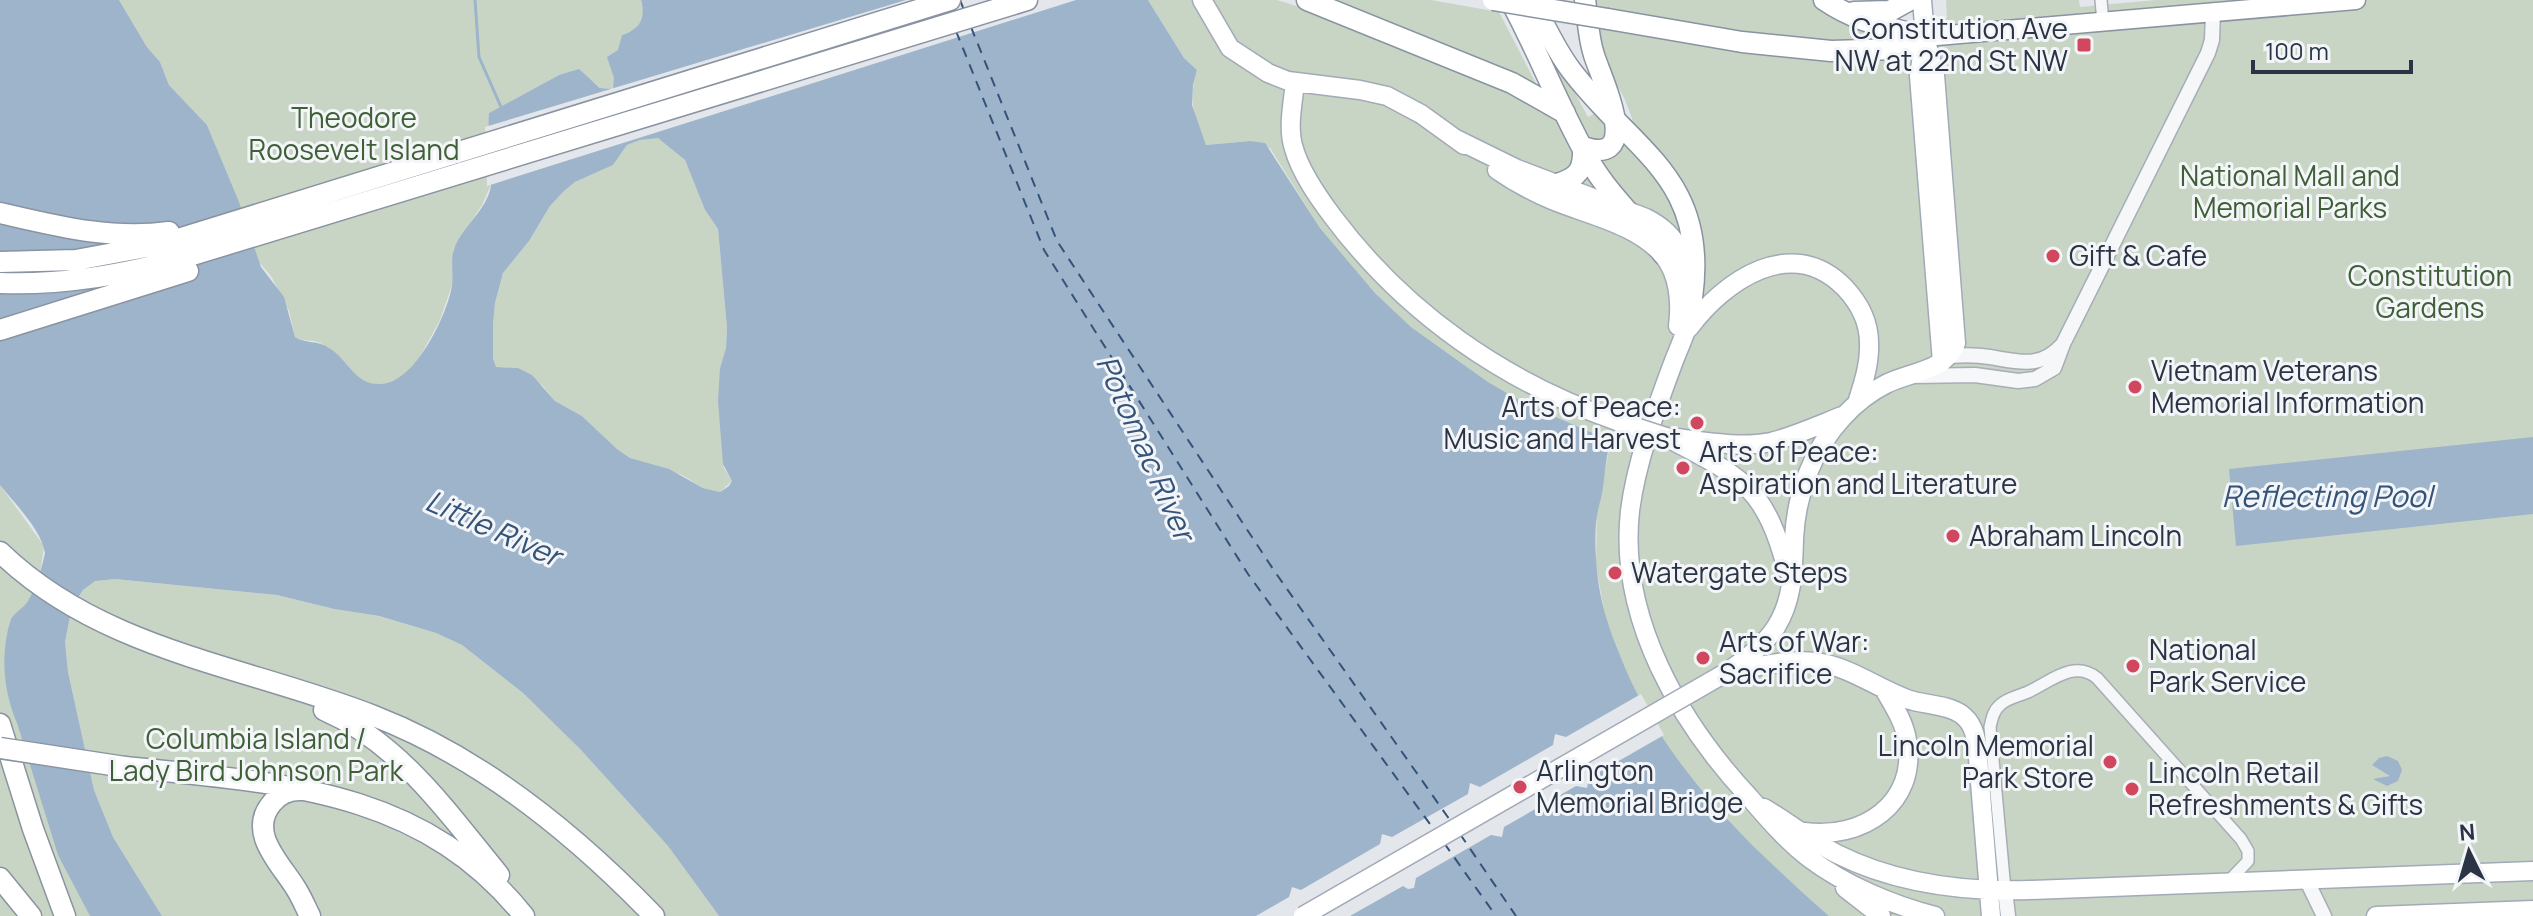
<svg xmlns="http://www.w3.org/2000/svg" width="2533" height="916" font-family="Manrope,sans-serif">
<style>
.green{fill:#c8d5c4}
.water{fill:#9eb4cb;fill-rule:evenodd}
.pier{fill:#e3e6eb}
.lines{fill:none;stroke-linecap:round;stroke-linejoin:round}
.stream{stroke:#9eb4cb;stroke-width:3}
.ferry{stroke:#335378;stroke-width:2;stroke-dasharray:10 8;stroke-linecap:butt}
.minor-casing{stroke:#a8adb6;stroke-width:14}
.tertiary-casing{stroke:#a8adb6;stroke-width:17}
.primary-casing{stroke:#a2aab7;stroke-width:21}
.trunk-casing{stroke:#8a93a2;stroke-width:21}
.motorway-casing{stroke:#8a93a2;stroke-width:23}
.minor{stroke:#f6f7f9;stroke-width:11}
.tertiary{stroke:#f6f7f9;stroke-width:14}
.primary{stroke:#fff;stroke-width:18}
.trunk{stroke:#fff;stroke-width:18}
.motorway{stroke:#fff;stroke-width:20}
.primary-bridge-casing{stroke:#a2aab7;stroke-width:21;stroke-linecap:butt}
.motorway-bridge-casing{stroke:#8a93a2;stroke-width:23;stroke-linecap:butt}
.primary-bridge{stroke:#fff;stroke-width:18}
.motorway-bridge{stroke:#fff;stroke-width:20}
.poi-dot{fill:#d1475d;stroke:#f3f5f8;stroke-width:3}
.labels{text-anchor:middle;stroke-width:6;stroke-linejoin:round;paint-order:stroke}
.poi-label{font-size:28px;fill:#2a3444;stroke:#f3f5f8;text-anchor:start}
.park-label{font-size:28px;fill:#3f6037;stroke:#f3f5f8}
.water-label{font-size:30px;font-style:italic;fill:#335378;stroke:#f3f5f8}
</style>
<rect width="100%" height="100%" fill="#e3e6eb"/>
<!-- green -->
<path class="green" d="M119 0H641L644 16 638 28 622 35 613 89 601 88 579 70 559 75 489 113 491 185 482 205 453 250V282L440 320 417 362 398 379 383 385 364 383C347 371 341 355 320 343 312 339 303 342 295 337L289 311 271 276 258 261 239 203 207 125 169 85 160 62 147 47Z
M1148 0H1277L1341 20 1534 98 1556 114 1584 168 1620 141 1638 137C1634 124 1630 112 1625 100 1615 78 1595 54 1598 28L1778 56 1845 61 1902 59 1914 64 1911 21 1947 18 1946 0H2079L2080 7 2156 0H2533V916H1829L1776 869 1713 805 1684 771 1661 737 1623 669 1605 617 1596 565 1597 506 1611 441 1526 404 1488 382 1411 327 1375 293 1320 228 1270 148 1250 141 1205 145C1204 135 1200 130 1197 121 1190 104 1192 87 1197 70L1184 58Z
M1317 0H1431L1499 12 1541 93Z
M1594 0H1812L1841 20 1871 25 1906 46 1853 51 1593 7Z
M1540 28 1588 117 1597 112 1608 127 1606 138 1589 143 1535 31Z
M658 137 685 160 705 210 718 229 727 328 726 348 720 368 724 468 732 481 720 492 703 488 682 475 630 458 617 449 582 416 555 401 543 386 518 368 496 367 493 358V325L495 303 503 273 529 241 550 206 564 191 575 182 613 165 627 145 640 140Z
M0 485 44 546 35 611 105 916H0Z
M115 579 277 595 334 609 378 616 436 633 462 645 523 693 581 750 668 846 719 916H162L113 837 94 790 68 672 65 642 72 607 83 590 95 580Z"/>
<!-- water -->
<path class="water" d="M0 0H119L147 47 160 62 169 85 207 125 239 202 261 267 284 297 295 337C306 344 318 340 329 348 349 360 355 386 381 384 415 383 447 315 452 286 454 274 450 260 454 249 462 227 487 210 491 186 494 162 487 137 489 113L559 75 579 69 600 88 613 89 614 78 607 57 618 50 622 35C640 29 646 19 641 0H1148L1184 58 1197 70 1193 85 1192 105 1206 145 1250 141 1265 143 1320 228 1375 293 1411 327 1488 382 1526 404 1611 441C1603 464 1606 483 1599 506 1594 524 1595 551 1597 571 1600 602 1608 626 1619 653 1661 762 1741 838 1829 916H719L668 846 581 750 523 693 462 645 436 633 379 616 334 609 277 595 115 579 95 581 83 590 72 607 65 642 68 672 94 790 113 837 162 916H90L58 855 17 723C3 691 0 652 11 619 15 612 24 608 28 601 36 588 42 568 45 553 41 529 15 504 0 485ZM658 138 685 160 705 210 718 229 727 328 726 348 720 368 718 401 723 464 732 481 729 486 720 492 703 488 669 469 630 458 617 449 582 416 555 401 532 375 518 368 496 367 493 358V325L495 303 503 273 529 241 550 206 564 191 575 182 613 165 627 145 640 140Z
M2533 437V514L2236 546 2229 469Z
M2387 756 2398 761 2402 770 2398 781 2387 786 2373 779 2390 776 2372 765 2379 758Z"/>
<!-- pier -->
<path class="pier" d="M906 0H1076L487 186 485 127Z
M1641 694 1664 735 1589 778 1587 788 1576 786 1504 827 1502 837 1491 835 1416 878 1414 888 1408 889 1403 886 1350 916H1256L1289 897 1292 887 1301 890 1380 844 1382 834 1392 837 1468 794 1470 783 1480 787 1553 745 1555 734 1566 737Z"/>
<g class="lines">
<!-- stream -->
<path class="stream" d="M475 0 479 57 501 107"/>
<!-- ferry -->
<path class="ferry" d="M960 0 964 10
M971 27 1057 241 1275 572 1452 823
M956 31 1044 250 1248 574 1435 831
M1460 834 1516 916
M1444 843 1496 916"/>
<defs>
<path id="minor" d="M2101 0 2103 22
M2005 890 1990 727C1992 719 1993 711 2000 705 2007 698 2019 696 2028 692 2050 682 2074 659 2097 678L2241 839 2248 851V861L2228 882"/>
<path id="tertiary" d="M1951 356C1964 355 1977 355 1990 357 2020 362 2041 369 2063 344
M1914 376 1975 375 2018 381 2035 379 2054 368 2063 344 2208 53 2212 40 2213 12
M2306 879 2324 916
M2005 890 2008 916"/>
<path id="primary" d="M1202 0 1230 48 1268 73 1288 81 1360 90 1387 96 1421 114 1464 145
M1923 48 1919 76 1942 362
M1295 82C1293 103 1287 128 1294 149 1301 173 1318 197 1333 217 1405 313 1504 382 1617 421
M1456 139 1517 169 1646 218C1679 234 1694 267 1692 303 1690 327 1680 344 1672 366 1655 412 1636 463 1630 511 1618 618 1680 723 1750 798 1769 820 1786 840 1809 858 1845 885 1892 905 1935 916
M1497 170C1514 182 1533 192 1552 200 1588 215 1636 224 1663 255 1679 274 1681 303 1678 326
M1689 328C1724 281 1792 233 1845 288 1859 303 1869 322 1869 343 1870 364 1863 384 1857 403
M1666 437C1740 477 1764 483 1787 570
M1677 438C1708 442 1740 448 1771 442 1795 436 1819 425 1842 416
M1734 671C1760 666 1788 659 1815 662 1849 666 1875 687 1907 699 1923 705 1946 704 1961 714 1972 722 1975 733 1977 746L1991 916
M1727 672C1745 659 1763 647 1776 627 1793 600 1793 571 1794 539 1796 495 1812 450 1843 417 1855 404 1870 392 1886 384 1909 372 1947 371 1956 343L1935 75 1925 37 1922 0
M1764 808C1789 823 1812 841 1837 854 1897 884 1963 892 2029 890L2533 871
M1804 832C1862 840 1918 804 1907 740 1904 721 1893 705 1884 689
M1845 888 1881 916
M2376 916 2533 910"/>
<path id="trunk" d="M1925 37 2356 0"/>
<path id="motorway" d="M1307 0 1512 83 1565 113
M1510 0C1539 53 1560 110 1590 162 1610 196 1640 222 1663 254
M1531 0C1544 23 1555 49 1571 70 1633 152 1709 177 1692 298
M1824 0C1860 24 1885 26 1925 37
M1854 12 1890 11 1910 0
M1608 19 1742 42 1831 51 1898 49 1925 37
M1583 147C1645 167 1601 78 1594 55 1588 37 1588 19 1585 0
M1557 184C1578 178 1584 170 1583 147
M0 213C57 226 110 240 169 232
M0 262 76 260 162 244 950 0
M0 283C60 285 118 276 176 260L1027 0
M0 330 188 271
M0 552C102 651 247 666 374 716 480 757 576 835 654 916
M324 710C400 743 448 813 499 875
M0 724 33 829 65 916
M125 767C275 783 421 787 524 916
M300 790C289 790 279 794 272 803 247 832 280 863 295 887 301 896 305 906 310 916
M0 878 31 916"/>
</defs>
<!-- minor casing -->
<use href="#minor" class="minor-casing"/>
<!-- tertiary casing -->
<use href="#tertiary" class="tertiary-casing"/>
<!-- primary casing -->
<use href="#primary" class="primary-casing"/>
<!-- trunk casing -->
<use href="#trunk" class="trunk-casing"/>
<!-- motorway casing -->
<use href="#motorway" class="motorway-casing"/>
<!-- minor -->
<use href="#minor" class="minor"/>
<!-- tertiary -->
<use href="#tertiary" class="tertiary"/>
<!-- primary -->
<use href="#primary" class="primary"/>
<!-- trunk -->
<use href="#trunk" class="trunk"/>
<!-- motorway -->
<use href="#motorway" class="motorway"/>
<defs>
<path id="primary-bridge" d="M1617 421 1666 437
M1303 916 1727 672"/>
<path id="motorway-bridge" d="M1493 0 1608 19
M0 748 125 767"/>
</defs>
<!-- primary-bridge casing -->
<use href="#primary-bridge" class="primary-bridge-casing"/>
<!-- motorway-bridge casing -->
<use href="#motorway-bridge" class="motorway-bridge-casing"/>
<!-- primary-bridge -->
<use href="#primary-bridge" class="primary-bridge"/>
<!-- motorway-bridge -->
<use href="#motorway-bridge" class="motorway-bridge"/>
</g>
<!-- markers -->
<g class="poi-dot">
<rect x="2076" y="37" width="16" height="16" rx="4"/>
<circle cx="2053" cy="256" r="8"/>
<circle cx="2135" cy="387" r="8"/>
<circle cx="1697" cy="423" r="8"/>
<circle cx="1683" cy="468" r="8"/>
<circle cx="1953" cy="536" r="8"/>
<circle cx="1615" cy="573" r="8"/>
<circle cx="1703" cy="658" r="8"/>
<circle cx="2133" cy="666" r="8"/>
<circle cx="2110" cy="762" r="8"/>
<circle cx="1520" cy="787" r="8"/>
<circle cx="2132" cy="789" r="8"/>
</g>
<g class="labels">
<!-- poi labels -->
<g class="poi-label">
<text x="2068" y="39" text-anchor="end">Constitution Ave<tspan x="2068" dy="32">NW at 22nd St NW</tspan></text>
<text x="2069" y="266">Gift &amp; Cafe</text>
<text x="2151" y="381">Vietnam Veterans<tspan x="2151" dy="32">Memorial Information</tspan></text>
<text x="1681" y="417" text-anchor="end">Arts of Peace:<tspan x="1681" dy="32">Music and Harvest</tspan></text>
<text x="1699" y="462">Arts of Peace:<tspan x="1699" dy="32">Aspiration and Literature</tspan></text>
<text x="1969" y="546">Abraham Lincoln</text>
<text x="1631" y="583">Watergate Steps</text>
<text x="1719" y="652">Arts of War:<tspan x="1719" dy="32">Sacrifice</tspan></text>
<text x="2149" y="660">National<tspan x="2149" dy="32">Park Service</tspan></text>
<text x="2094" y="756" text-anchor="end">Lincoln Memorial<tspan x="2094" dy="32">Park Store</tspan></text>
<text x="1536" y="781">Arlington<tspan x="1536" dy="32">Memorial Bridge</tspan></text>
<text x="2148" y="783">Lincoln Retail<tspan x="2148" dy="32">Refreshments &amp; Gifts</tspan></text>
</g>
<!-- park labels -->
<g class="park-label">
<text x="354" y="128">Theodore<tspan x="354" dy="32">Roosevelt Island</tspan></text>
<text x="2290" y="186">National Mall and<tspan x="2290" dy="32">Memorial Parks</tspan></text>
<text x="2430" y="286">Constitution<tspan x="2430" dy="32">Gardens</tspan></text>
<text x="256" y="749">Columbia Island /<tspan x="256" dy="32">Lady Bird Johnson Park</tspan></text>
</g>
<!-- water labels -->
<g class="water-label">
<text transform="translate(1145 448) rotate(66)" y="10">Potomac River</text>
<text x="2327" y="507">Reflecting Pool</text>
<text transform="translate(493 529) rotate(24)" y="10">Little River</text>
</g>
</g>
<!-- north arrow -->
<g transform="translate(2469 852) rotate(355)" stroke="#f3f5f8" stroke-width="6" paint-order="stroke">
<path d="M0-6L14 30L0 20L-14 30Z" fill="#2a3444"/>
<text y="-12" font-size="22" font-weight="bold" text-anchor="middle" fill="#2a3444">N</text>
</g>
<!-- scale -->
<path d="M2253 60v12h158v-12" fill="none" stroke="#2a3444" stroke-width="4"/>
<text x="2265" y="60" font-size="24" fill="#2a3444" stroke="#f3f5f8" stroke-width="6" paint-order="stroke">100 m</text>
</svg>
